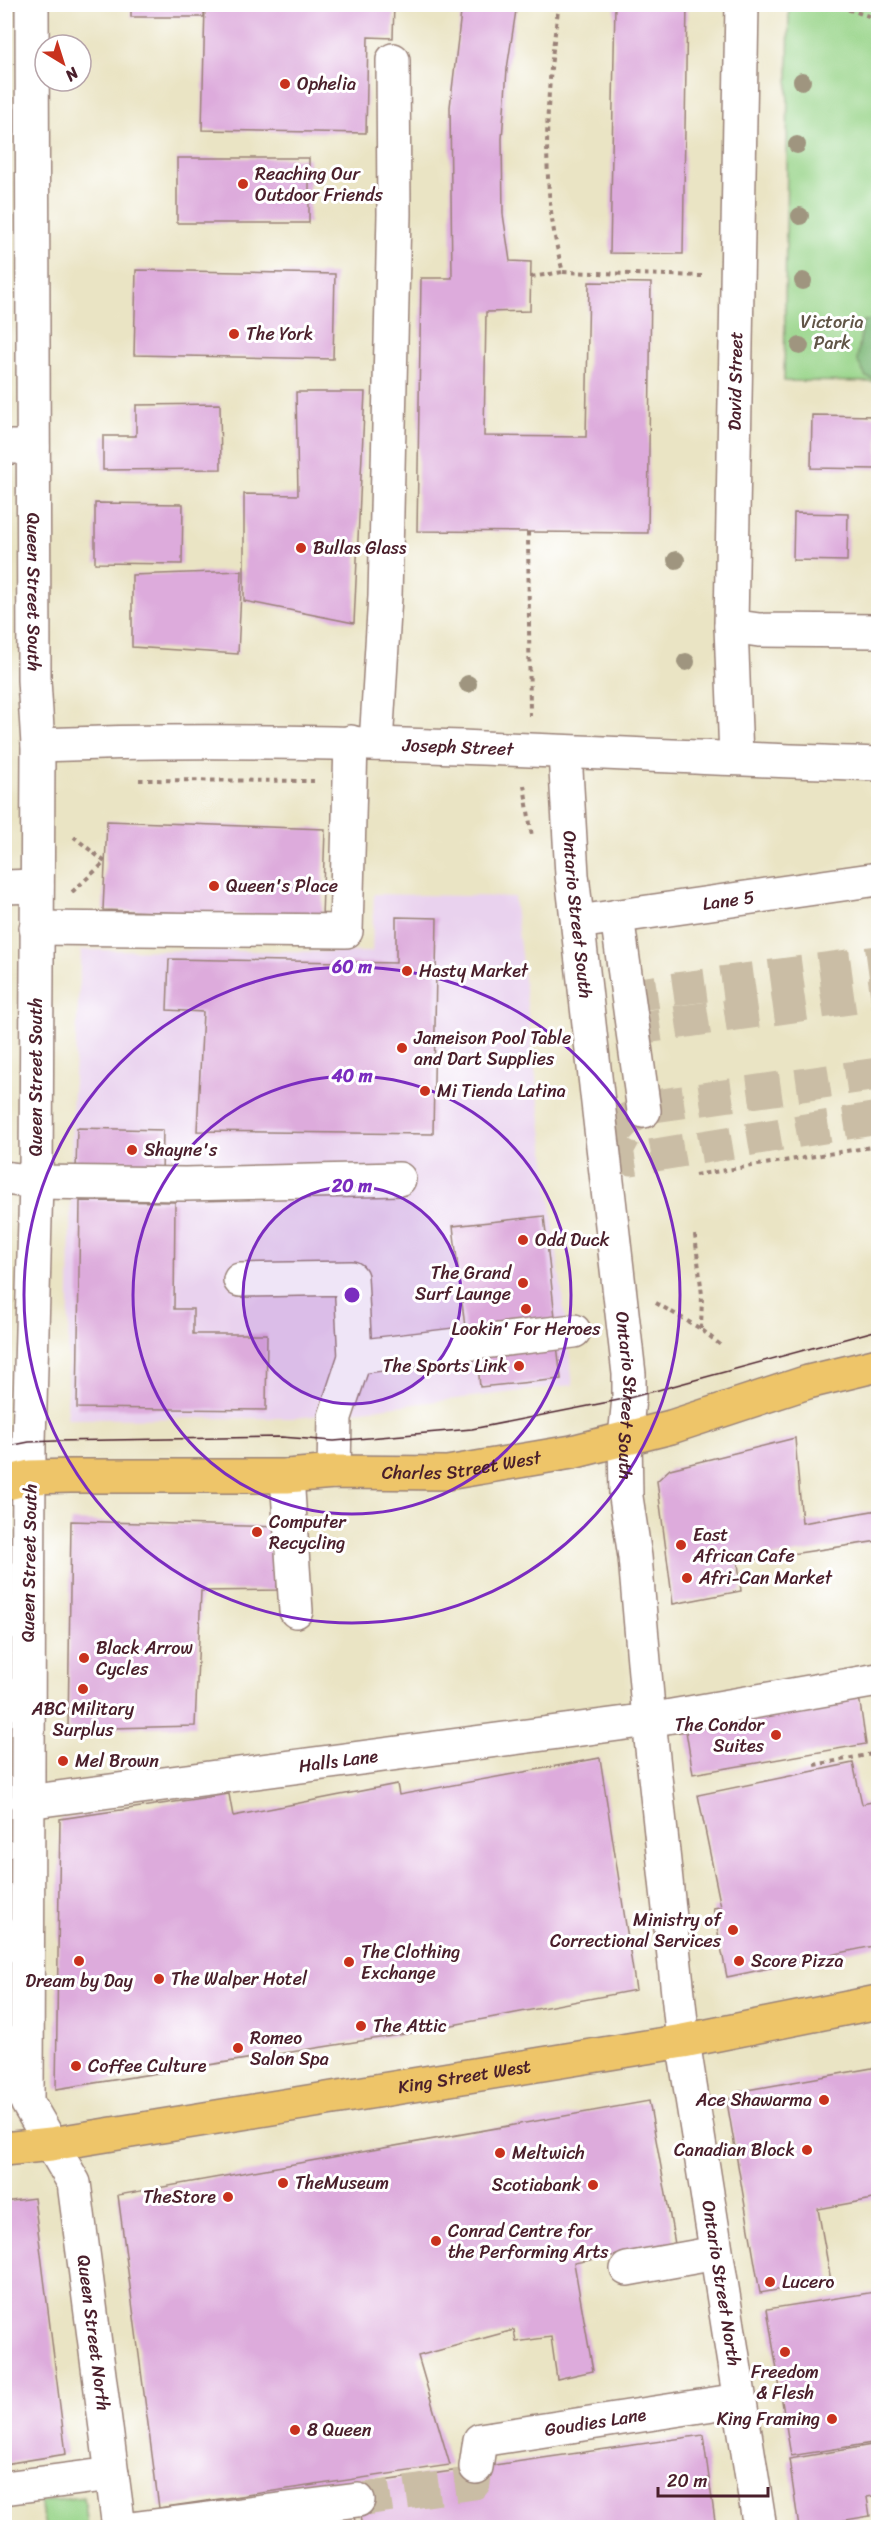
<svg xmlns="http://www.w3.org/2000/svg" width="883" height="2532" font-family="Sriracha,sans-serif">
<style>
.built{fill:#e9d2ee}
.green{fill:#97d488;stroke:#707a5a;stroke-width:1.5}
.forest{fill:#79b674;stroke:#626a50;stroke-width:1.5}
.building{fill:#ddabdc}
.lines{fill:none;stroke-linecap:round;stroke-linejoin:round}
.minor-tunnel{stroke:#cabda5;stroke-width:33;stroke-dasharray:33 16;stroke-linecap:butt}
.minor-casing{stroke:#9a8278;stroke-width:36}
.major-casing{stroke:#9a8278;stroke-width:36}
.path{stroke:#9a8278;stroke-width:4;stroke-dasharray:4.5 4.5;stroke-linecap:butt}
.minor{stroke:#fff;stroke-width:33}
.major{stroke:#eec569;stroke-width:33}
.tram{stroke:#4a1f2b;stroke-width:1.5}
.tree{fill:#9f957f}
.ring{fill:none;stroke:#7b2cbf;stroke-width:3}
.poi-dot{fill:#c8321e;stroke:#fff;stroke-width:2}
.labels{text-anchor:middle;stroke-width:6;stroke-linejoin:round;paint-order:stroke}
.poi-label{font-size:18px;fill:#4a1f2b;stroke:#fff;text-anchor:start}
.park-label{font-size:18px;fill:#615547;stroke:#fff}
.street-label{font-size:18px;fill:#4a1f2b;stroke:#fff}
.centre{fill:#7b2cbf;stroke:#fff;stroke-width:3}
.ring-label{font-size:18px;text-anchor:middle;font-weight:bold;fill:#7b2cbf;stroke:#fff;stroke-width:6;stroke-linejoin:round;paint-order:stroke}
</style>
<rect width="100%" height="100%" fill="#fff"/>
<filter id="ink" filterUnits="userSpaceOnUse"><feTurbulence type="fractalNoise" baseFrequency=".0167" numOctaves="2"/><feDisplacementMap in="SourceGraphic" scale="12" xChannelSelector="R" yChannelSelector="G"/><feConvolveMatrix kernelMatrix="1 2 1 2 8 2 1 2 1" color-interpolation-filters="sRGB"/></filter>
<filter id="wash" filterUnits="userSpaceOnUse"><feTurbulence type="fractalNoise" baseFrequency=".008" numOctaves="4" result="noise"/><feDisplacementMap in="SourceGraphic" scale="24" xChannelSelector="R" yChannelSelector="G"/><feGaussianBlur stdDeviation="1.35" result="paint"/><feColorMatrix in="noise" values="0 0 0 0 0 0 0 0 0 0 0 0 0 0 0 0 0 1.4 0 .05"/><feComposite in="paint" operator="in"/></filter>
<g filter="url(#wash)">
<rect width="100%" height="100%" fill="#eae4c4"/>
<!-- built -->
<path class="built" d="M374 894 514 897 573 1385 296 1418 67 1419 72 1112 81 950 372 952Z"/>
<!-- green -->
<path class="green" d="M789 5H878V382L784 381Z
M84 2497 88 2527H45L40 2502Z"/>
<!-- forest -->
<path class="forest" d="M878 320V381L866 377 857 360 863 321Z"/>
<g id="blocks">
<!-- building -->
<path class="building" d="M131 4H204V17H131Z
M205 4H394L393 38 368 37 366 133 202 130Z
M462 4H517L507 69 502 139 503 214 510 261 531 262 530 311 486 312 484 436 586 437 589 282 651 283 648 533 417 531 421 278H452L450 107Z
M615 4H687L683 254 610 253Z
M177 158H309V223H177Z
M136 270 335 274 333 359 134 355Z
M296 392H365L354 623 244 601V494L298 495Z
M220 404 221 469 103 470V436H136V405Z
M812 415 878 416V469L811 468Z
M95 503 183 504 182 564 95 563Z
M794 513 848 514 847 561 793 560Z
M242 571 238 654 132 647V575Z
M107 821 325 829 322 918 103 910Z
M396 917 437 918 433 1134 197 1131 203 1012 167 1010 169 959 396 963Z
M77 1128 163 1130 162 1174 76 1172Z
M80 1201 175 1202 174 1309H193V1334H267L266 1410 77 1408Z
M544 1216 556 1326 466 1336 453 1226Z
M557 1345 561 1379 480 1387 477 1353Z
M795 1438 802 1523 878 1510V1541L738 1562 741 1591 673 1604 657 1481 670 1469Z
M71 1521 280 1527 277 1590 201 1591 195 1726 68 1729Z
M859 1696 866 1744 693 1774 685 1725Z
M878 1757V1786H877L872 1758Z
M600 1758 636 1990 405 2034 56 2089 60 1819 229 1794 233 1816 397 1784 399 1795Z
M853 1763 862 1804 878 1801V1945L727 1977 713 1908 721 1907 698 1795Z
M878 2067V2198L818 2209 831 2281 760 2293 727 2102 736 2092Z
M649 2101 675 2244 574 2263 593 2371 557 2379 551 2337 516 2342 514 2330 418 2356 450 2465 159 2508 118 2195Z
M34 2198 66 2454 4 2464V2202Z
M875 2292 878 2294V2442L791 2456 767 2309Z
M703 2435 716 2528H362L355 2485Z
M878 2444V2495L867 2497 870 2516 799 2528 789 2459Z
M354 2516 356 2528H285V2526Z"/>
</g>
</g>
<g filter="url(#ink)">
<use href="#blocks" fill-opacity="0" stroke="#9a8278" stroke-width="1.5"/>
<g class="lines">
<!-- minor-tunnel -->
<path class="minor-tunnel" d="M629 1005 639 994 878 962
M631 1019 636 1026 645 1027 878 994
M878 1074 654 1106 626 1120 603 1144 631 1159 878 1118
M358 2500 474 2483 476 2467"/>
<defs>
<g id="minor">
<path id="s1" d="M32 4 34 680 38 745 36 1182 29 1442 27 2102 74 2183 119 2528"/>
<path d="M4 447H33"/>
<path d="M731 626 759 630 878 631"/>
<path d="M376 744 385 596 394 214 393 60"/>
<path id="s2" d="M38 745C318 733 598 756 878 764"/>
<path id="s3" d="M565 753 572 875 629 1374V1398L625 1438 626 1497 635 1557 649 1720 683 2041 760 2528"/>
<path id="s4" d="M736 757 731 626 742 4"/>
<path d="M4 887 37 886"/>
<path d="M617 916 644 1111"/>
<path id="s5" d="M578 922 878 879"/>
<path d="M36 928 346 931 351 742"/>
<path d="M4 1178 36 1182 185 1184 399 1179"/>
<path d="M240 1280 351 1278 355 1357 335 1417 334 1472"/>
<path d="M355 1357 574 1331"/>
<path d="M287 1476 296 1611"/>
<path id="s6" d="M27 1802 649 1720 878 1680"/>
<path d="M627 2269 716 2253"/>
<path id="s7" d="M476 2467 480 2440 739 2400"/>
<path d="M4 2488 112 2474"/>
<path d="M138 2528 358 2500"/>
</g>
<g id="major">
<path id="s8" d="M4 1484 30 1477 71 1476H287L334 1472 447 1473 572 1452 671 1427 808 1382 878 1365"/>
<path id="s9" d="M4 2149 51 2144 683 2041 878 2002"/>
</g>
</defs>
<!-- minor casing -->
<use href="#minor" class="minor-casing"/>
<!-- major casing -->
<use href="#major" class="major-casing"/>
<!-- path -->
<path class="path" d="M559 4C546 92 539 186 563 272L702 276
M831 4 878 19
M531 277 563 272
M528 532 530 716
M139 780 314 781
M524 785 532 837
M72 892 105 862 74 837
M695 1175 878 1146
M695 1235 702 1295 701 1329
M656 1303 701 1329 723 1347
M814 1765 878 1753"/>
<!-- minor -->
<use href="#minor" class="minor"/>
<!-- major -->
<use href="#major" class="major"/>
<!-- tram -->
<path class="tram" d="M4 1447 29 1442 56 1441 281 1437 334 1441 472 1429 629 1398 878 1330"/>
</g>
<!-- trees -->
<g class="tree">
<circle cx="802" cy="81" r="9"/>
<circle cx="797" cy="145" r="9"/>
<circle cx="800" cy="216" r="9"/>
<circle cx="803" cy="281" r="9"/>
<circle cx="800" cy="346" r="9"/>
<circle cx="676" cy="560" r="9"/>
<circle cx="686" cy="662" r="9"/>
<circle cx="468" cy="684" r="9"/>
</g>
</g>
<!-- distance rings -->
<circle cx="352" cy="1295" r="109" fill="#7b2cbf" fill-opacity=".12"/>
<g class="ring">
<circle cx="352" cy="1295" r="109"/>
<circle cx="352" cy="1295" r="219"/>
<circle cx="352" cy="1295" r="328"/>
</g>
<!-- markers -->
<g class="poi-dot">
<circle cx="285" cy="84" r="6"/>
<circle cx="243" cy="184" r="6"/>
<circle cx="234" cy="334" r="6"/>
<circle cx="301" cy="548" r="6"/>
<circle cx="214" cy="886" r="6"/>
<circle cx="407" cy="971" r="6"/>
<circle cx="402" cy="1048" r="6"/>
<circle cx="425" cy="1091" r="6"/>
<circle cx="132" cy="1150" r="6"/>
<circle cx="523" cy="1240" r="6"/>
<circle cx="523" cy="1283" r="6"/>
<circle cx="526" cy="1309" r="6"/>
<circle cx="519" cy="1366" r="6"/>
<circle cx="257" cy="1532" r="6"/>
<circle cx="681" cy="1545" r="6"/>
<circle cx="687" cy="1578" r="6"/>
<circle cx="84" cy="1658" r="6"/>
<circle cx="83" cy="1689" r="6"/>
<circle cx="776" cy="1735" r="6"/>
<circle cx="63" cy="1761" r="6"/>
<circle cx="733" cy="1930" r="6"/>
<circle cx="79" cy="1961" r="6"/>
<circle cx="739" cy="1961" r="6"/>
<circle cx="349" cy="1962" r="6"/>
<circle cx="159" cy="1979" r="6"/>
<circle cx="361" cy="2026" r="6"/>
<circle cx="238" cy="2048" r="6"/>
<circle cx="76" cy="2066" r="6"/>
<circle cx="824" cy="2100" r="6"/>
<circle cx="807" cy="2150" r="6"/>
<circle cx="500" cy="2153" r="6"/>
<circle cx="283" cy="2183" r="6"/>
<circle cx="593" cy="2185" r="6"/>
<circle cx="228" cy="2197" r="6"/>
<circle cx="436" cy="2241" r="6"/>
<circle cx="770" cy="2282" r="6"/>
<circle cx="785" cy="2352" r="6"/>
<circle cx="832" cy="2419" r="6"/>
<circle cx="295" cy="2430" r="6"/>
</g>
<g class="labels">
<!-- poi labels -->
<g class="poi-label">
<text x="297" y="90">Ophelia</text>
<text x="255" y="180">Reaching Our<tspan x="255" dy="21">Outdoor Friends</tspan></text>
<text x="246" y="340">The York</text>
<text x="313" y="554">Bullas Glass</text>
<text x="226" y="892">Queen's Place</text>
<text x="419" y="977">Hasty Market</text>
<text x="414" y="1044">Jameison Pool Table<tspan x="414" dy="21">and Dart Supplies</tspan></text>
<text x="437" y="1097">Mi Tienda Latina</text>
<text x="144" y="1156">Shayne's</text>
<text x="535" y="1246">Odd Duck</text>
<text x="511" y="1279" text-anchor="end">The Grand<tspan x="511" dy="21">Surf Launge</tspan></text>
<text x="526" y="1335" text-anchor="middle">Lookin' For Heroes</text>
<text x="507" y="1372" text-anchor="end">The Sports Link</text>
<text x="269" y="1528">Computer<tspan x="269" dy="21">Recycling</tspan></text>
<text x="693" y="1541">East<tspan x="693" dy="21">African Cafe</tspan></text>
<text x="699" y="1584">Afri-Can Market</text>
<text x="96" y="1654">Black Arrow<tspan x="96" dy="21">Cycles</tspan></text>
<text x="83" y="1715" text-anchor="middle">ABC Military<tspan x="83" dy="21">Surplus</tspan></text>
<text x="764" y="1731" text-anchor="end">The Condor<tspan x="764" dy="21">Suites</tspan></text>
<text x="75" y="1767">Mel Brown</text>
<text x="721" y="1926" text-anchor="end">Ministry of<tspan x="721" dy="21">Correctional Services</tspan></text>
<text x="361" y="1958">The Clothing<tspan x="361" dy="21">Exchange</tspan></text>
<text x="751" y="1967">Score Pizza</text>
<text x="171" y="1985">The Walper Hotel</text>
<text x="79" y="1987" text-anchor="middle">Dream by Day</text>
<text x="373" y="2032">The Attic</text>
<text x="250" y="2044">Romeo<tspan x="250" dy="21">Salon Spa</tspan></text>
<text x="88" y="2072">Coffee Culture</text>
<text x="812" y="2106" text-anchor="end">Ace Shawarma</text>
<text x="795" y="2156" text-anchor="end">Canadian Block</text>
<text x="512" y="2159">Meltwich</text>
<text x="295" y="2189">TheMuseum</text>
<text x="581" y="2191" text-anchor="end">Scotiabank</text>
<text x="216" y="2203" text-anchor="end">TheStore</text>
<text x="448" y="2237">Conrad Centre for<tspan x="448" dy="21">the Performing Arts</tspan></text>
<text x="782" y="2288">Lucero</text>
<text x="785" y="2378" text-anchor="middle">Freedom<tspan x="785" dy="21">&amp; Flesh</tspan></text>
<text x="820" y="2425" text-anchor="end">King Framing</text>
<text x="307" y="2436">8 Queen</text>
</g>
<!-- park labels -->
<g class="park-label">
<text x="832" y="328">Victoria<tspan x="832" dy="21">Park</tspan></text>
</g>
<!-- street labels -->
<g class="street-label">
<text dy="6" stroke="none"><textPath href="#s4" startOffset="376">David Street</textPath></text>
<text dy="6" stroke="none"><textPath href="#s1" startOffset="588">Queen Street South</textPath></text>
<text dy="6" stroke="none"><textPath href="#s2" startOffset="420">Joseph Street</textPath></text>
<text dy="6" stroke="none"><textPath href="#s5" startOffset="152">Lane 5</textPath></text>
<text dy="6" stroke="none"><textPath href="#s3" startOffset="162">Ontario Street South</textPath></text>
<text transform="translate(36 1077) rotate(-90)" y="6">Queen Street South</text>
<text dy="6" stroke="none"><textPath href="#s3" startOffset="646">Ontario Street South</textPath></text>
<text dy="6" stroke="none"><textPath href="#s8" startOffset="459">Charles Street West</textPath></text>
<text transform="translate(29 1563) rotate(-89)" y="6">Queen Street South</text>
<text dy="6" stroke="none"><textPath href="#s6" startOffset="314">Halls Lane</textPath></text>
<text dy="6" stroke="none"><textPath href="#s9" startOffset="466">King Street West</textPath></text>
<text dy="6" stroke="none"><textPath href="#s3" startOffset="1540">Ontario Street North</textPath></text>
<text dy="6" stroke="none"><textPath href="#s1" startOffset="2343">Queen Street North</textPath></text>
<text dy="6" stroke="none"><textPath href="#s7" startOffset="144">Goudies Lane</textPath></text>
</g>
</g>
<circle cx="352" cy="1295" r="9" class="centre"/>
<g class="ring-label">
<text x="352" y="973">60 m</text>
<text x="352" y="1082">40 m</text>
<text x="352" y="1192">20 m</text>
</g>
<!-- margin -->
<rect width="883" height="2532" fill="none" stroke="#fff" stroke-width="24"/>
<!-- north arrow -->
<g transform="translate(63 63) rotate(142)"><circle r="28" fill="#ffffff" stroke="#b7a5aa" stroke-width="1.5"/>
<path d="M0-4.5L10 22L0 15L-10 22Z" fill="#c8321e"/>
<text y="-9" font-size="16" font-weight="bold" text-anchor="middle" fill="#4a1f2b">N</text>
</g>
<!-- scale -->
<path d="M658 2487v9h110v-9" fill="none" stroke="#4a1f2b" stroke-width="3"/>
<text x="667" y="2487" font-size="18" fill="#4a1f2b" stroke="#ffffff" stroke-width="4.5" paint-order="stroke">20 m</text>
</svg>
